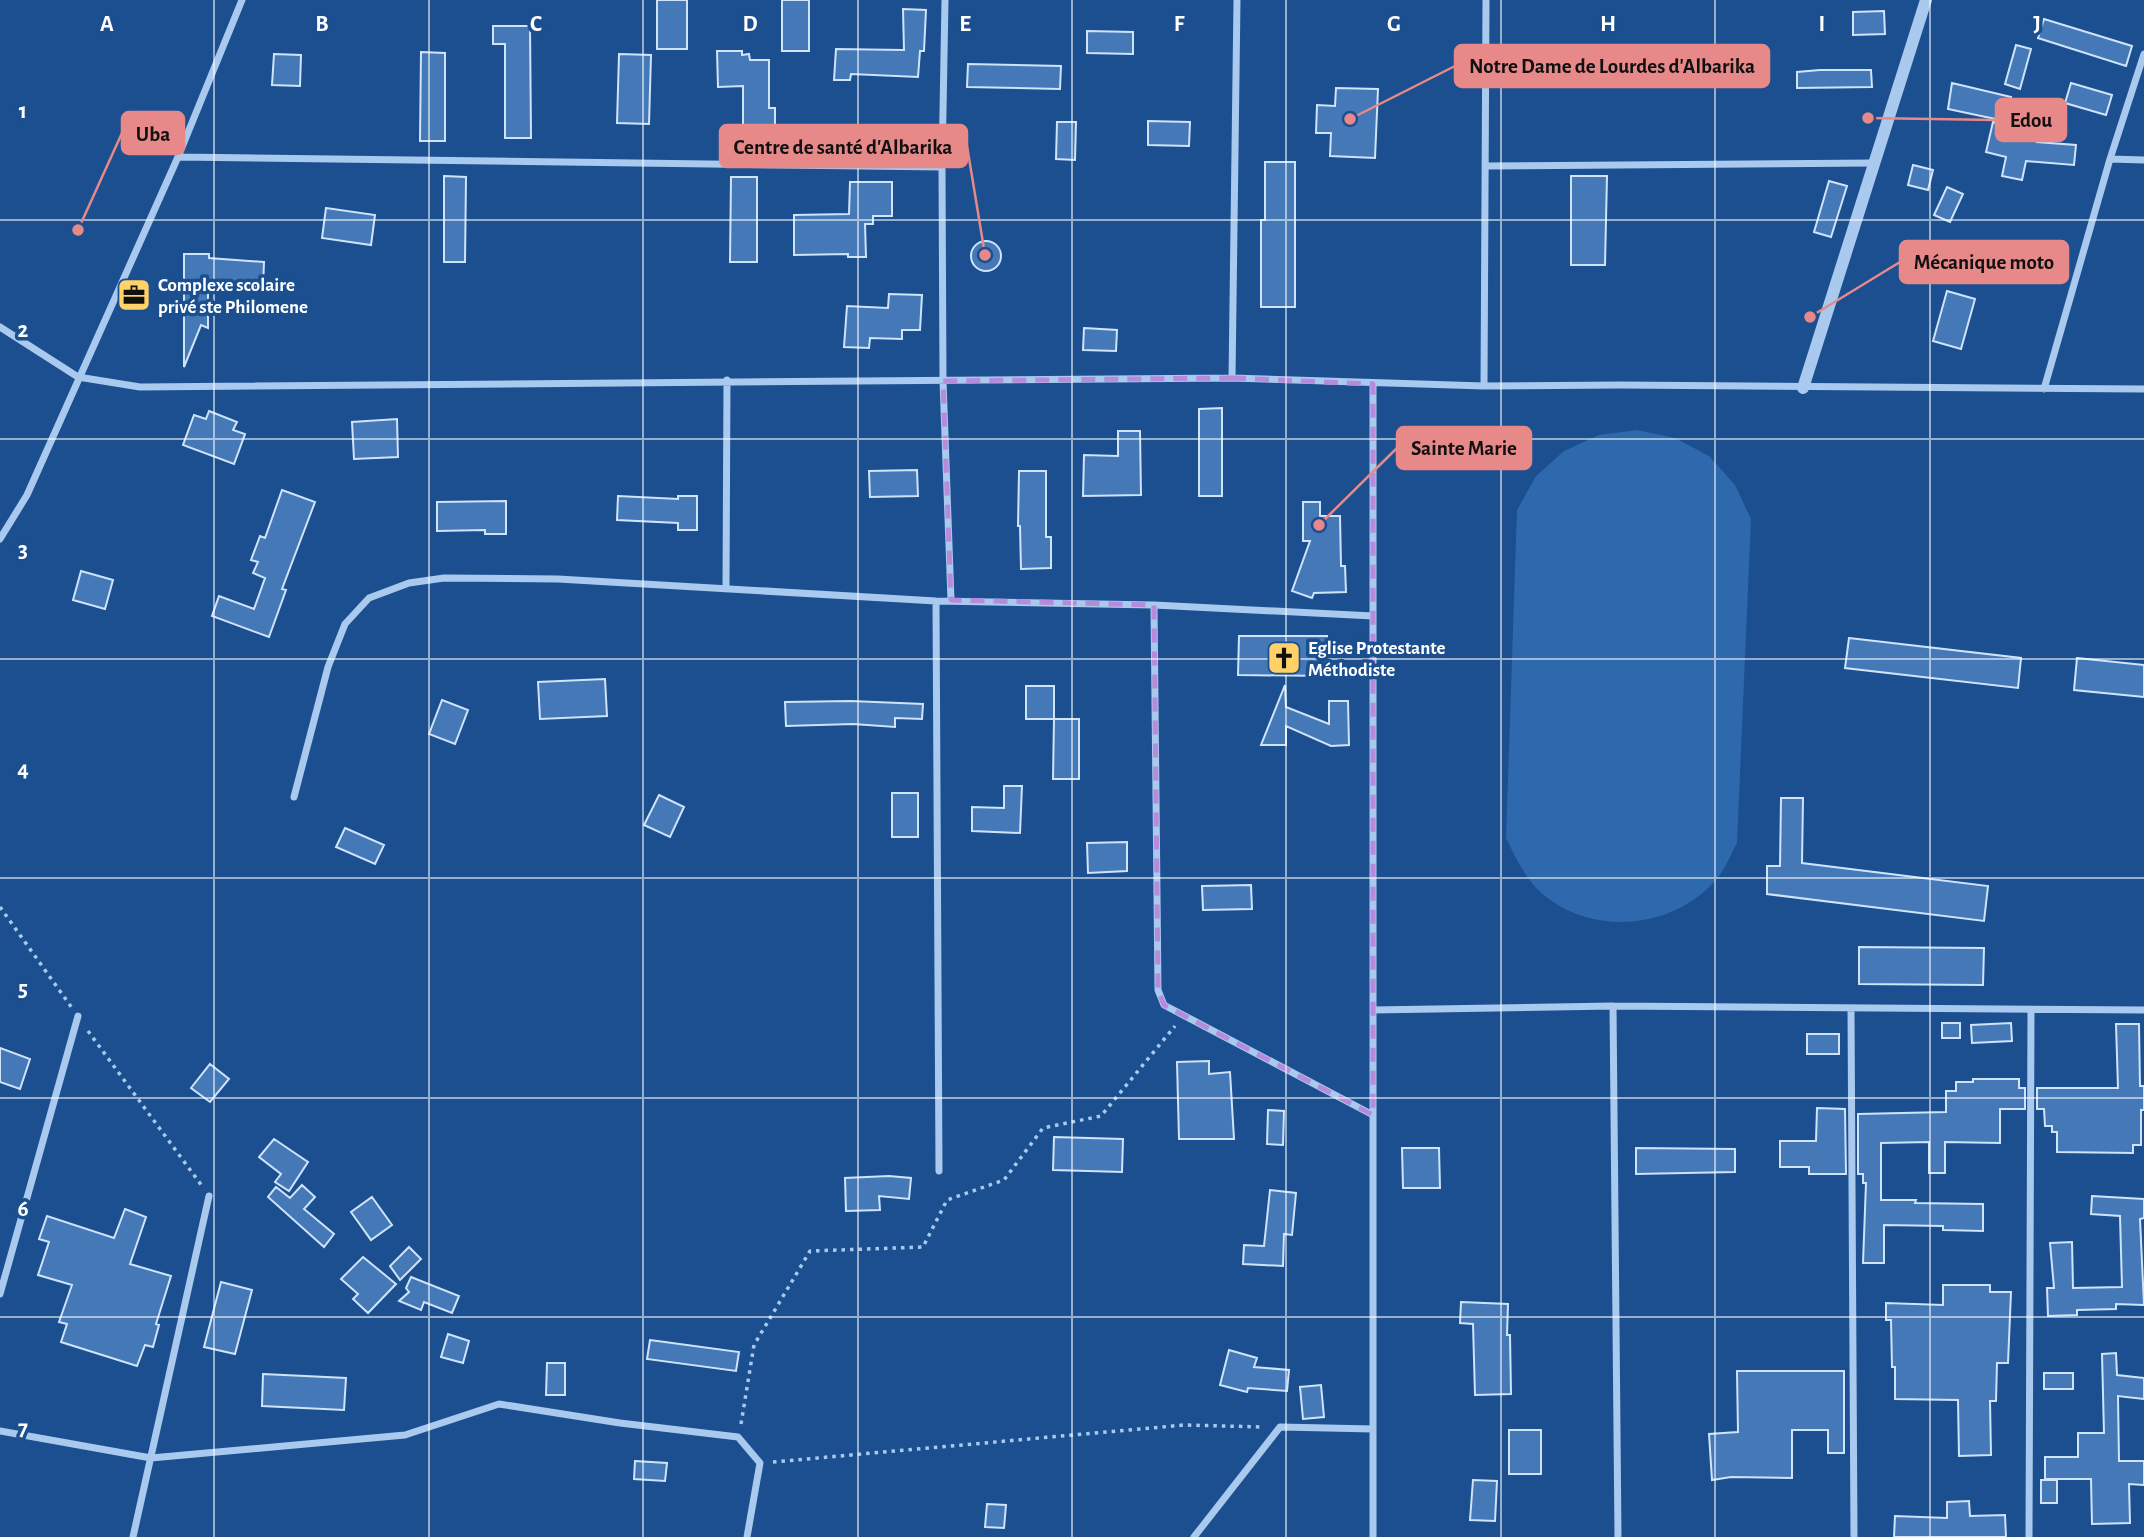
<svg xmlns="http://www.w3.org/2000/svg" width="2144" height="1537" font-family="'Alegreya Sans',sans-serif">
<style>
.pitch{fill:#2e69ad}
.building{fill:#4478b7;stroke:#cfe3fa;stroke-width:2}
.lines{fill:none;stroke-linecap:round;stroke-linejoin:round}
.path{stroke:#a9c9ee;stroke-width:3.5;stroke-dasharray:3.5 5;stroke-linecap:butt}
.minor{stroke:#a9c9ee;stroke-width:7}
.tertiary{stroke:#a9c9ee;stroke-width:12}
.marked{fill:none;stroke:#b68bdc;stroke-width:5;stroke-dasharray:14 9;stroke-linejoin:round}
.grid{fill:none;stroke:#fff;stroke-width:2;stroke-opacity:0.55}
.labels{text-anchor:middle;stroke-width:7;stroke-linejoin:round;paint-order:stroke}
.poi-label{font-size:19px;font-weight:bold;fill:#fff;stroke:#1b4f8f;text-anchor:start}
.grid-label{font-size:23px;text-anchor:middle;font-weight:bold;fill:#fff;stroke:#1b4f8f;stroke-width:7;stroke-linejoin:round;paint-order:stroke}
.leader{fill:none;stroke:#e88989;stroke-width:2.5}
.callout-dot{fill:#e88989;stroke:#1b4f8f;stroke-width:2.5}
.callout{fill:#e88989;stroke:#e88989;stroke-width:2.5}
.callout-label{font-size:21px;text-anchor:middle;font-weight:bold;fill:#111}
</style>
<rect width="100%" height="100%" fill="#1b4f8f"/>
<!-- pitch -->
<path class="pitch" d="M1637 430 1675 438 1709 456 1735 485 1751 519 1737 843C1731 854 1726 867 1719 876 1679 927 1600 937 1549 899 1528 884 1517 861 1506 838L1517 510 1536 476 1564 451 1599 435Z"/>
<!-- building -->
<path class="building" d="M657 0H687V49H657Z
M782 0H809V51H782Z
M903 9 926 10 924 51H920L918 77 851 74 850 80H834L836 49 904 50Z
M1884 11 1885 34 1853 35V12Z
M2044 19 2132 46 2126 66 2038 38Z
M493 26H530L531 138H505V44H493Z
M1087 31 1133 32V54L1087 53Z
M2016 45 2031 49 2020 89 2005 84Z
M717 51H742V55L749 54 750 60H769V108H775V138H743V86L718 87Z
M421 52 445 53V141H420Z
M274 54 301 55 300 86 272 85Z
M619 54 651 55 649 124 617 123Z
M968 64 1061 66 1060 89 967 87Z
M1820 70H1871L1872 87 1797 88V72Z
M1952 83 2011 97 2005 121 1948 109Z
M2071 83 2112 95 2106 115 2065 103Z
M1336 88 1378 89 1375 158 1330 156 1331 133H1316L1317 105 1335 106Z
M1148 121 1190 122 1189 146 1148 145Z
M1057 122H1076L1075 160 1056 159Z
M1993 122 2008 126 2007 129 2038 137 2037 142 2076 145 2074 165 2026 161 2022 180 2002 176 2006 157 1986 152Z
M1265 162H1295V307H1261V220H1265Z
M1913 165 1933 170 1928 190 1908 185Z
M444 176 466 177 465 262H444Z
M1571 176H1607L1605 265H1571Z
M731 177H757V262H730Z
M1829 181 1847 186 1831 237 1814 232Z
M850 182H892V216H873V224H865L866 257H848V254L794 255V215L849 214Z
M1947 187 1963 194 1950 222 1934 215Z
M326 208 375 215 371 245 322 238Z
M971 256a15 15 0 1 1 30 0a15 15 0 1 1-30 0Z
M184 254H209V258L264 262 263 287 208 284V328L201 325 184 367Z
M1947 291 1975 299 1961 349 1933 341Z
M889 294 922 295 920 330H902V339L870 338 869 348 844 347 847 306 888 308Z
M1084 328 1117 330 1116 351 1083 350Z
M1222 408V496H1199V409Z
M209 411 237 422 233 430 245 434 234 464 183 445 194 415 206 419Z
M397 419 398 457 354 459 352 422Z
M1118 431H1140L1141 495 1083 496 1084 455 1118 456Z
M917 470 918 496 870 497 869 471Z
M1019 471H1046V537H1051V568L1021 569 1020 526H1018Z
M282 490 315 502 282 589 286 590 269 637 212 616 219 596 254 609 265 578 253 573 258 562 251 560 260 536 265 538Z
M618 496 678 499V496H697V530H678V523L617 520Z
M506 501V534H485V530L437 531V502Z
M1303 502H1320V516H1340L1341 566H1345L1346 592 1314 593 1312 598 1292 591 1310 541H1303Z
M81 571 113 580 105 609 73 600Z
M1239 636H1327V676L1238 675Z
M1849 638 2021 658 2018 688 1845 668Z
M2077 658 2144 665V697L2074 690Z
M605 679 607 716 540 719 538 682Z
M1285 685 1286 707 1329 724V701H1348L1349 745 1331 746 1286 726V745H1261Z
M1026 686H1054V719H1026Z
M442 700 468 710 455 744 429 734Z
M851 701 923 704 922 719 895 718V727L853 724 786 726 785 702Z
M1054 719H1079V779H1053Z
M1004 786H1022L1020 833 972 831V807L1004 808Z
M892 793H918V837H892Z
M659 795 684 807 670 837 644 825Z
M1781 798H1803L1802 863 1988 886 1984 921 1767 894V866H1780Z
M345 828 384 845 375 864 336 847Z
M1127 842V871L1088 873 1087 843Z
M1251 885 1252 909 1203 910 1202 886Z
M1859 947 1984 948 1983 985 1859 984Z
M1942 1023H1960V1038H1942Z
M2011 1023 2012 1041 1972 1043 1971 1025Z
M2116 1024H2139L2140 1086H2144V1110H2141V1145H2133V1153L2057 1152V1132H2052V1126H2045L2044 1109H2037V1088H2118Z
M1807 1034H1839V1054H1807Z
M0 1048 30 1059 20 1089 0 1082Z
M1209 1061V1074L1230 1072 1234 1139H1179L1177 1062Z
M210 1064 229 1079 210 1102 191 1088Z
M1973 1079H2019V1088H2025V1109H2000V1143L1945 1142V1173H1929V1142L1881 1143V1200H1916L1915 1203 1983 1204V1231L1943 1230V1226L1884 1225V1263H1863L1866 1183H1863V1174H1858V1114L1946 1112V1091H1956V1082H1973Z
M1817 1108 1845 1109 1846 1174H1809V1167H1780V1141H1816Z
M1268 1110 1284 1111 1283 1145 1267 1144Z
M1054 1137 1123 1139 1122 1172 1053 1170Z
M274 1139 308 1162 289 1191 275 1182 281 1174 259 1157Z
M1402 1148H1439L1440 1188H1403Z
M1636 1148 1735 1149V1172L1636 1174Z
M889 1176 911 1178 909 1199 879 1196 880 1210 846 1211 845 1178Z
M302 1185 315 1197 304 1209 334 1234 324 1247 268 1197 276 1187 290 1198Z
M1270 1190 1296 1193 1292 1235 1284 1234 1283 1266 1243 1264 1244 1245 1264 1246Z
M2092 1196 2144 1199V1218L2140 1219 2144 1305 2116 1304V1309L2077 1310V1315L2048 1316 2047 1288H2054L2050 1243 2072 1242 2073 1288 2122 1287 2120 1216 2091 1214Z
M372 1197 392 1225 371 1240 351 1212Z
M125 1209 146 1217 130 1264 171 1276 156 1324 159 1325 153 1347 145 1345 137 1366 61 1342 67 1324 59 1322 72 1285 38 1275 49 1242 39 1239 47 1216 114 1238Z
M409 1247 421 1259 400 1280 390 1266Z
M363 1257 396 1284 368 1313 353 1299 358 1294 341 1279Z
M411 1277 459 1296 452 1313 424 1302 421 1310 399 1301 409 1292 406 1288Z
M221 1282 252 1290 235 1354 204 1347Z
M1943 1285H1990V1292H2011L2008 1363H1997L1996 1401H1990L1991 1455 1959 1456 1958 1400 1895 1399V1367H1892L1891 1320H1886V1303L1943 1305Z
M1461 1302 1508 1304 1507 1335H1510L1511 1394 1475 1395 1473 1324 1460 1323Z
M448 1334 469 1341 463 1363 441 1357Z
M650 1340 739 1352 736 1371 647 1359Z
M1229 1350 1257 1358 1254 1367 1289 1370 1287 1391 1248 1388 1247 1392 1220 1385Z
M2116 1353 2117 1375 2144 1378V1399L2118 1396 2119 1461H2144V1485L2129 1484 2130 1523 2092 1524 2091 1479H2045V1457H2078V1433H2104L2102 1354Z
M547 1363H565V1395H546Z
M1737 1371H1844V1453H1828V1430H1792V1478L1731 1477 1712 1480 1709 1434 1738 1432Z
M2044 1373H2073V1389H2044Z
M263 1374 346 1378 344 1410 262 1406Z
M1321 1385 1324 1417 1303 1419 1300 1387Z
M1509 1430H1541V1474H1509Z
M635 1461 667 1463 665 1481 634 1479Z
M1473 1480 1497 1481 1495 1521 1470 1520Z
M2041 1480H2057V1503H2041Z
M1969 1501 1970 1516 2005 1515 2006 1537H1894L1895 1516 1947 1518V1502Z
M987 1504 1006 1505 1004 1528 985 1527Z"/>
<g class="lines">
<!-- path -->
<path class="path" d="M0 907 72 1008
M88 1031 202 1186
M741 1424 754 1345 810 1251 923 1247 947 1200 1004 1180 1043 1128 1101 1116 1175 1026
M773 1462 1184 1425 1264 1427"/>
<!-- minor -->
<path class="minor" d="M945 0 942 167 943 381 951 600
M178 157 942 167
M2110 159 2144 160
M1485 166 1874 163
M0 327 78 377 140 387 1232 378 1484 386 1620 385 2144 389
M1232 378 1237 0
M1484 386 1486 0
M2044 389 2110 159 2144 54
M0 539 27 495 178 157 242 0
M726 588 727 380
M936 601 939 1171
M1154 605 1158 990 1164 1005 1373 1115
M294 797 328 667 345 624 369 598 409 583 444 578 558 579 936 601 1154 605 1373 616
M1613 1006 1618 1537
M1851 1009 1854 1537
M1373 1010 1613 1006 2144 1010
M0 1294 78 1016
M0 1431 151 1458 405 1435 499 1404 620 1423 738 1437 760 1463 747 1537
M133 1537 209 1196
M1194 1537 1280 1427 1373 1429
M1373 1537V384
M2029 1537 2031 1011"/>
<!-- tertiary -->
<path class="tertiary" d="M1803 388 1926 0"/>
</g>
<!-- marked area -->
<path class="marked" d="M1232 378 1373 384V1115L1164 1005 1158 990 1154 605 951 600 943 381Z"/>
<!-- grid -->
<path class="grid" d="M214 0V1537M429 0V1537M643 0V1537M858 0V1537M1072 0V1537M1286 0V1537M1501 0V1537M1715 0V1537M1930 0V1537M0 220H2144M0 439H2144M0 659H2144M0 878H2144M0 1098H2144M0 1317H2144"/>
<!-- icons -->
<defs>
<symbol id="office-square" viewBox="-11 -11 22 22"><rect x="-9" y="-9" width="18" height="18" rx="4" fill="#ffd166" stroke="#1b4f8f"/><path d="M-6-3h4V-5.5h4V-3h4V5H-6ZM-1-4.5V-3h2v-1.5ZM-6 0V1H6V0Z" fill="#111"/></symbol>
<symbol id="church-square" viewBox="-11 -11 22 22"><rect x="-9" y="-9" width="18" height="18" rx="4" fill="#ffd166" stroke="#1b4f8f"/><path d="M-1.2-6h2.4v3.5h3.3v2.4h-3.3V6h-2.4V-.1h-3.3v-2.4h3.3Z" fill="#111"/></symbol>
</defs>
<g fill-rule="evenodd">
<use href="#office-square" x="115" y="276" width="38" height="38"/>
<use href="#church-square" x="1265" y="639" width="38" height="38"/>
</g>
<g class="labels">
<!-- poi labels -->
<g class="poi-label">
<text x="158" y="291">Complexe scolaire<tspan x="158" dy="22">privé ste Philomene</tspan></text>
<text x="1308" y="654">Eglise Protestante<tspan x="1308" dy="22">Méthodiste</tspan></text>
</g>
</g>
<g class="grid-label">
<text x="107" y="31">A</text>
<text x="322" y="31">B</text>
<text x="536" y="31">C</text>
<text x="750" y="31">D</text>
<text x="965" y="31">E</text>
<text x="1179" y="31">F</text>
<text x="1394" y="31">G</text>
<text x="1608" y="31">H</text>
<text x="1822" y="31">I</text>
<text x="2037" y="31">J</text>
<text x="23" y="118">1</text>
<text x="23" y="337">2</text>
<text x="23" y="557">3</text>
<text x="23" y="776">4</text>
<text x="23" y="996">5</text>
<text x="23" y="1216">6</text>
<text x="23" y="1435">7</text>
</g>
<!-- callouts -->
<path class="leader" d="M1350 119L1455 66M1868 118L1996 120M78 230L122 133M985 255L967 146M1810 317L1900 262M1319 525L1397 448"/>
<g class="callout-dot">
<circle cx="1350" cy="119" r="7"/>
<circle cx="1868" cy="118" r="7"/>
<circle cx="78" cy="230" r="7"/>
<circle cx="985" cy="255" r="7"/>
<circle cx="1810" cy="317" r="7"/>
<circle cx="1319" cy="525" r="7"/>
</g>
<g class="callout">
<rect x="1455" y="45" width="314" height="42" rx="7"/>
<rect x="1996" y="99" width="70" height="42" rx="7"/>
<rect x="122" y="112" width="62" height="42" rx="7"/>
<rect x="720" y="125" width="247" height="42" rx="7"/>
<rect x="1900" y="241" width="168" height="42" rx="7"/>
<rect x="1397" y="427" width="134" height="42" rx="7"/>
</g>
<g class="callout-label">
<text x="1612" y="73">Notre Dame de Lourdes d'Albarika</text>
<text x="2031" y="127">Edou</text>
<text x="153" y="141">Uba</text>
<text x="843" y="154">Centre de santé d'Albarika</text>
<text x="1984" y="269">Mécanique moto</text>
<text x="1464" y="455">Sainte Marie</text>
</g>
</svg>
